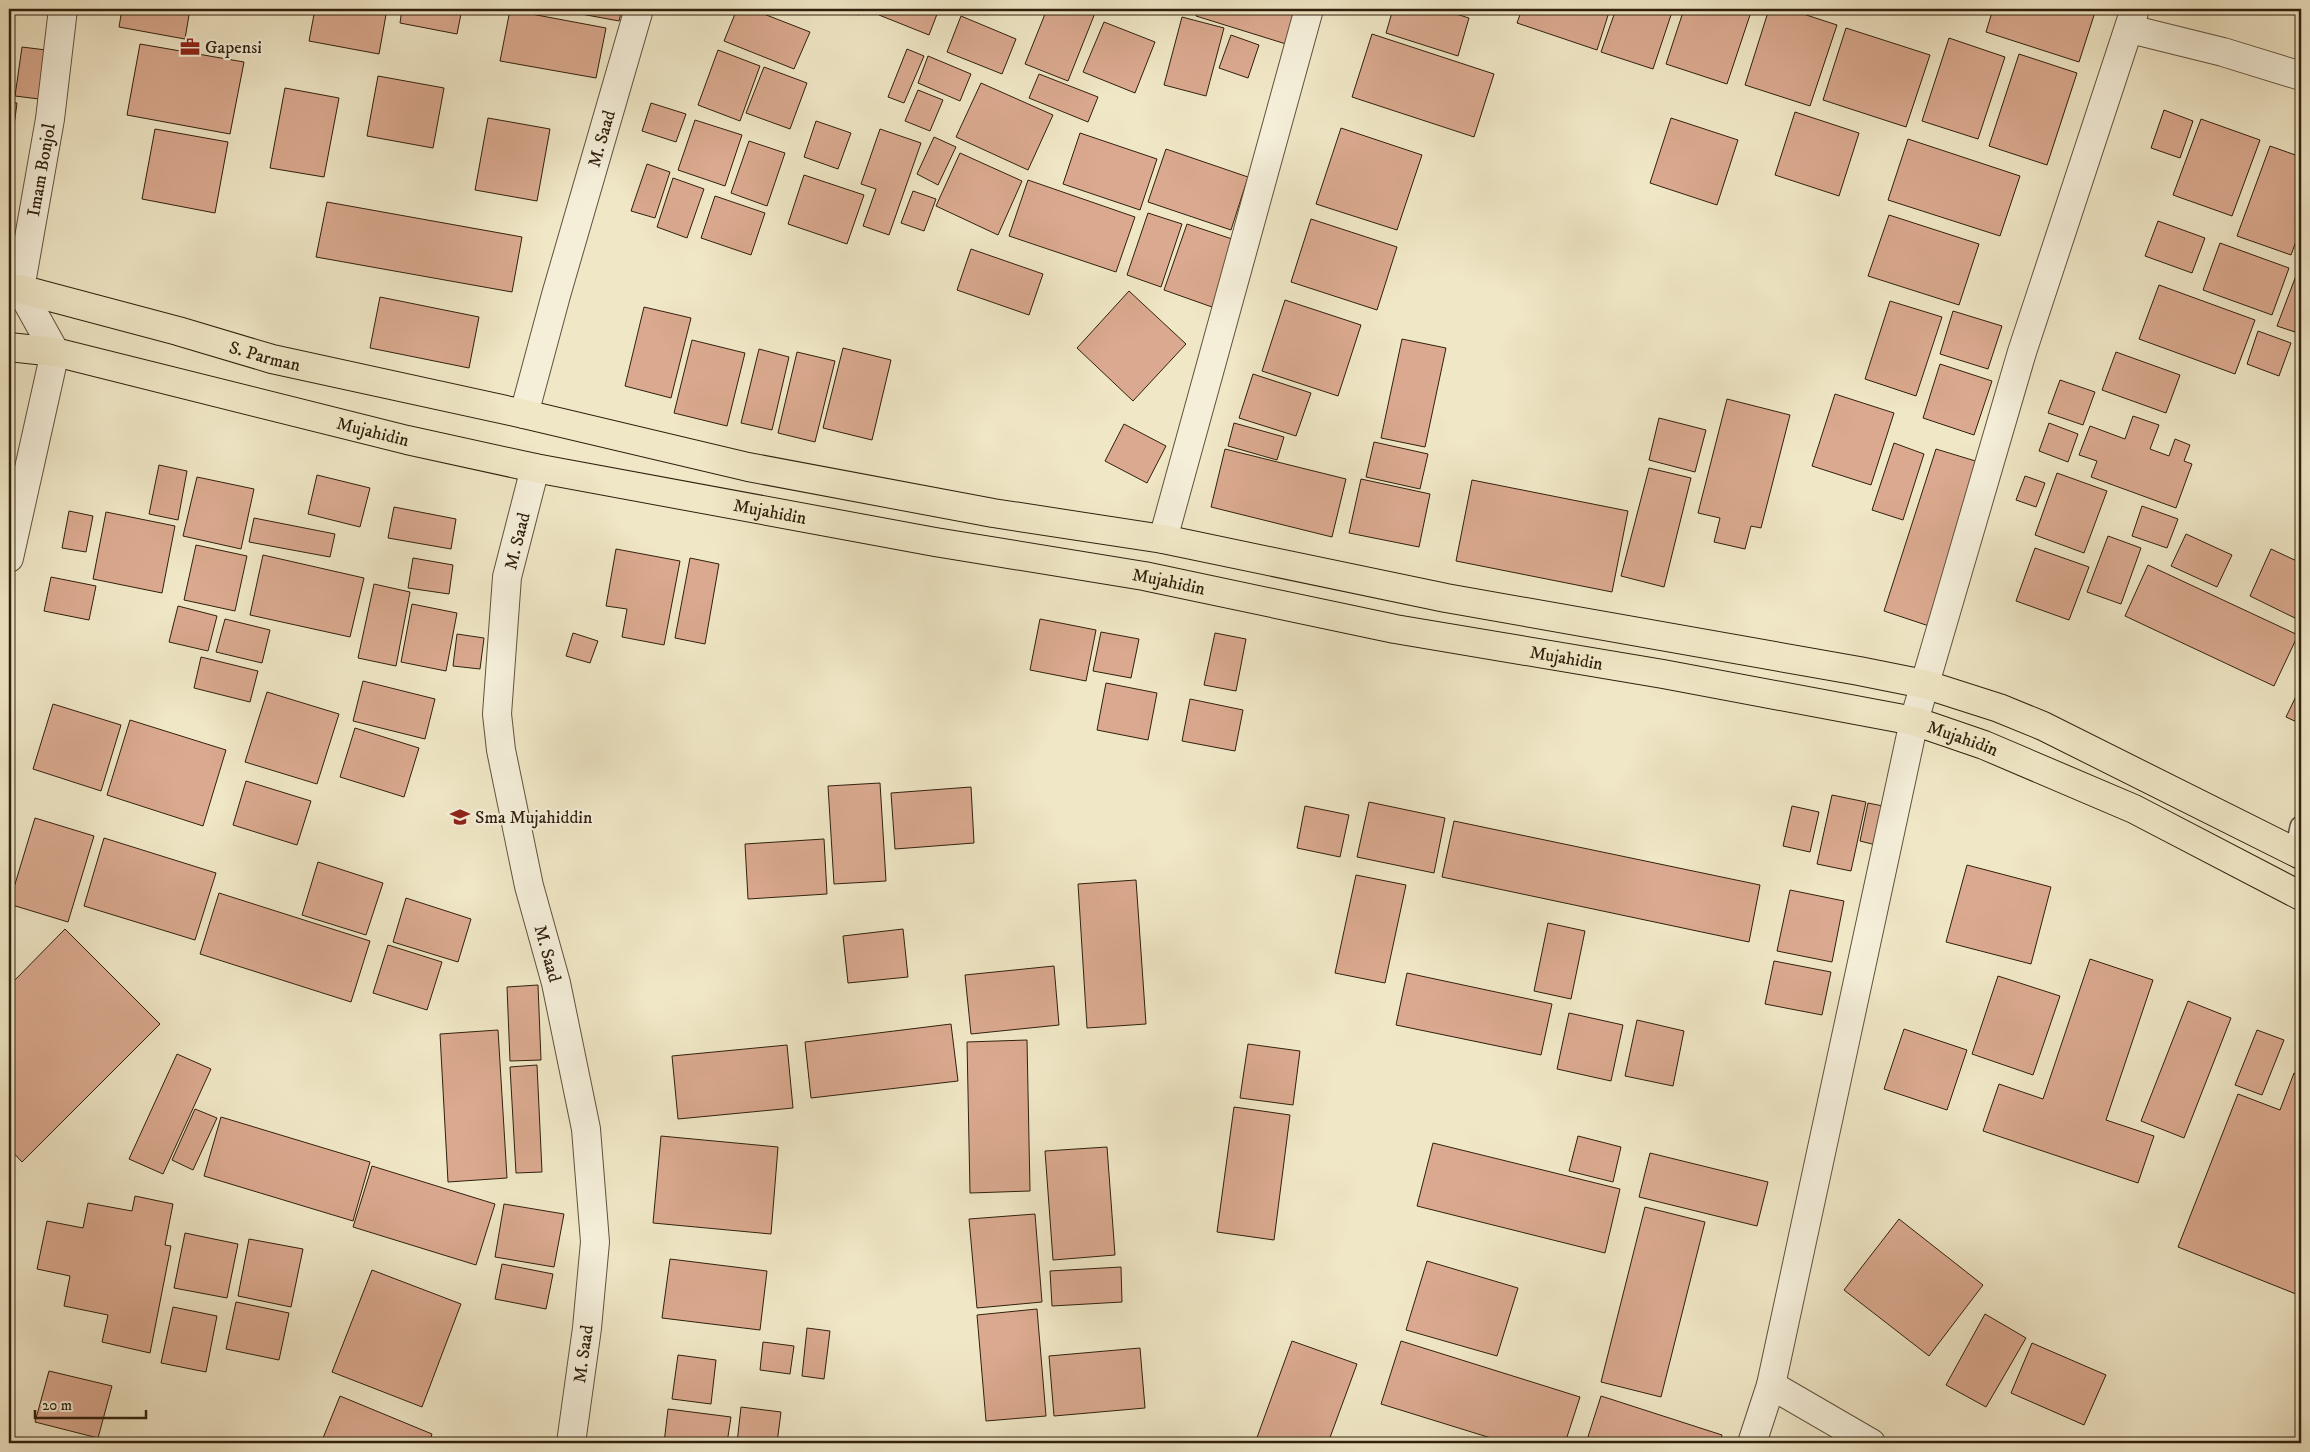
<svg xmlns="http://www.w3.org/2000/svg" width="2310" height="1452" font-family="'IM FELL DW Pica',serif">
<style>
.building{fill:#daa98f;stroke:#30200d}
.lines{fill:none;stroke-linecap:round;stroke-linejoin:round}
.service-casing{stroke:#60523b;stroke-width:24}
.minor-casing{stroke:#60523b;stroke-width:30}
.tertiary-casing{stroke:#60523b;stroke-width:30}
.primary-casing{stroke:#30200d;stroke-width:30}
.service{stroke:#f5efda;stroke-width:21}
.minor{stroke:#f5efda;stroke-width:28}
.tertiary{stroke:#f5efda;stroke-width:28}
.primary{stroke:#f0e7c6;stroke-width:28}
.labels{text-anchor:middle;stroke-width:4.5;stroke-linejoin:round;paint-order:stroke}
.poi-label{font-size:18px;fill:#30200d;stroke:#f5efda;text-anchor:start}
.street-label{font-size:18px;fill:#30200d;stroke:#f5efda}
</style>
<rect width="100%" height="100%" fill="#f0e7c6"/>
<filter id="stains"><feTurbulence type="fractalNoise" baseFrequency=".004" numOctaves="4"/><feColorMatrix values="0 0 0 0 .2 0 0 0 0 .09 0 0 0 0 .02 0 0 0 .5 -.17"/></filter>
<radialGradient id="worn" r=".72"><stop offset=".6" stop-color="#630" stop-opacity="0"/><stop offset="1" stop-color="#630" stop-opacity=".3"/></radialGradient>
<!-- building -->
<path class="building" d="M9 9H13L9 38Z
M122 9H190L185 39 119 27Z
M315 9H387L379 54 309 41Z
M402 9H462L457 34 400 23Z
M554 9H622L619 21Z
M737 9H751L810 32 794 69 724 41Z
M843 9H861L859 15Z
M882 9H939L929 35 879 15Z
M970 9H989L986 15Z
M1047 9H1086L1095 13 1068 81 1025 64Z
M1198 9H1297L1286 44 1196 16Z
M1393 9H1440L1469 18 1458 56 1386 33Z
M1522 9H1610L1597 50 1517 23Z
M1616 9H1673L1653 69 1601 52Z
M1684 9H1752L1727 84 1666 64Z
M1769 9H1788L1837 25 1810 106 1745 85Z
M1993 9H2096L2079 62 1986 32Z
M2300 9H2301V21L2296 20Z
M510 10 606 28 596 78 500 61Z
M961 16 1016 39 1002 74 947 52Z
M1182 17 1224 28 1206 96 1164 85Z
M1104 22 1155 42 1135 93 1083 72Z
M1846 28 1930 55 1906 127 1823 100Z
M1372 34 1494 74 1474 137 1352 97Z
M1231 35 1259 45 1248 78 1219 68Z
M1949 38 2005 57 1978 139 1922 121Z
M140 44 244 62 230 134 127 115Z
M22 47 54 51 47 100 15 96Z
M907 49 924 56 904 103 888 97Z
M718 50 760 66 740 121 698 105Z
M2019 54 2077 73 2047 165 1989 146Z
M928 56 971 74 960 101 918 83Z
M764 67 807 83 790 129 746 113Z
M1039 74 1098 97 1088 122 1029 98Z
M378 76 444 88 433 148 367 136Z
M981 83 1053 115 1028 170 956 137Z
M285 88 339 98 324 177 270 168Z
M918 90 943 100 930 131 905 121Z
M9 102 17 103 9 164Z
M651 103 686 114 676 142 642 131Z
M2164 110 2193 121 2180 158 2151 148Z
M1795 112 1859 133 1839 196 1775 175Z
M488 118 550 129 537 201 475 190Z
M1671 118 1738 140 1717 205 1650 183Z
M2201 119 2260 140 2232 216 2173 195Z
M695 120 742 135 725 186 678 170Z
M816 121 851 133 838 169 804 157Z
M1341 128 1422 155 1397 230 1316 204Z
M155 129 228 142 215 213 142 199Z
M880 129 921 143 889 235 863 226 876 189 861 184Z
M1080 133 1157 159 1140 210 1063 184Z
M934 137 956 147 938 185 917 174Z
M1908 139 2020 176 2000 236 1888 200Z
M749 141 785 153 767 206 731 193Z
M2270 146 2301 157V228L2291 255 2237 236Z
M1166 149 1248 177 1231 230 1148 202Z
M960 153 1022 181 998 235 936 206Z
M647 164 670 172 655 218 631 211Z
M804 175 864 195 847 244 788 224Z
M673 178 704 189 687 238 657 227Z
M1028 180 1135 217 1116 272 1009 236Z
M913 191 936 199 924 231 901 223Z
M715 196 765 213 751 255 701 238Z
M327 202 522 237 512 292 316 257Z
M1148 213 1182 224 1161 287 1127 275Z
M1889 215 1979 244 1959 305 1868 276Z
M1311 219 1397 247 1377 310 1291 282Z
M2158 221 2205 238 2192 273 2145 256Z
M1187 224 1235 240 1212 307 1164 290Z
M2220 243 2289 268 2272 315 2203 290Z
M971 249 1043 274 1029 315 957 290Z
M2297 273 2301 275V334L2277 326Z
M2159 285 2255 320 2235 374 2139 339Z
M1129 291 1186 344 1133 401 1077 348Z
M380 297 479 317 469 368 370 348Z
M1285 300 1361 325 1338 396 1262 371Z
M1890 301 1942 317 1916 396 1865 379Z
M644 307 691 318 671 398 625 386Z
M1953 311 2002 326 1988 369 1940 354Z
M2258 331 2291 343 2279 376 2247 364Z
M1402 339 1446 348 1425 447 1381 438Z
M692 340 745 353 727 426 674 413Z
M843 348 891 360 872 440 823 428Z
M759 349 789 357 772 430 741 423Z
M797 352 835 361 815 442 778 433Z
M2116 352 2180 375 2166 413 2102 390Z
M1940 364 1992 381 1974 435 1923 418Z
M1253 374 1311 393 1296 436 1239 418Z
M2060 380 2095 392 2083 425 2048 413Z
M1835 394 1894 413 1871 485 1812 466Z
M1727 399 1790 415 1761 528 1751 526 1745 549 1714 542 1720 518 1698 513Z
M2133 416 2159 425 2150 449 2169 456 2175 439 2190 445 2184 461 2192 464 2176 508 2091 477 2097 461 2079 455 2090 426 2125 439Z
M1659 418 1706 430 1695 472 1649 460Z
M1234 423 1284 437 1277 460 1228 446Z
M2049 423 2078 434 2068 462 2039 451Z
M1124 424 1166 446 1147 483 1105 461Z
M1374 442 1428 454 1420 489 1366 477Z
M1894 443 1924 454 1903 520 1872 510Z
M1225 449 1346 479 1332 537 1211 507Z
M1936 449 1982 463 1929 626 1884 611Z
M159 465 187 471 178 520 149 514Z
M1649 468 1691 478 1664 587 1621 576Z
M2057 473 2107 491 2084 553 2035 535Z
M317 475 370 488 360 527 308 514Z
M2025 476 2045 483 2036 507 2016 500Z
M197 477 254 489 241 549 183 536Z
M1361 479 1430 494 1419 547 1349 533Z
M1472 480 1628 511 1612 592 1456 561Z
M2142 506 2178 519 2167 548 2132 536Z
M394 507 456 519 451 549 388 538Z
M69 511 93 516 86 552 62 548Z
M106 512 175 526 162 593 93 579Z
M254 518 335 534 330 557 249 542Z
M2186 534 2232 555 2217 587 2171 566Z
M2108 536 2141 548 2121 604 2087 592Z
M196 545 247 556 235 611 184 600Z
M2035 548 2089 567 2069 620 2016 601Z
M616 549 680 561 664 645 622 637 627 609 606 606Z
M2271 549 2301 563V621L2250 596Z
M263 555 364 578 350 637 250 615Z
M413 558 453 565 449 594 408 588Z
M690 558 719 564 705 644 675 638Z
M2148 565 2298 635 2274 686 2125 616Z
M51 577 96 586 89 620 44 611Z
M374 584 410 592 396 666 358 658Z
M412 604 457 613 446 671 401 662Z
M178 606 217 616 208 651 169 642Z
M225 619 270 630 262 663 216 652Z
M1040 619 1096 630 1086 681 1030 670Z
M1101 632 1139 639 1131 678 1093 671Z
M573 633 598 641 590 663 566 656Z
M1215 633 1246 639 1236 691 1204 685Z
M457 634 484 638 480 669 453 666Z
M201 657 258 671 250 702 194 688Z
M363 681 435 699 425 739 353 721Z
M1106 683 1157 693 1148 740 1097 730Z
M2301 686V724L2286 717Z
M267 692 339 714 317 784 245 762Z
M1190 699 1243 710 1235 751 1182 741Z
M53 704 121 725 101 791 33 769Z
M130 720 226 750 203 826 107 795Z
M355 728 419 748 404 797 340 777Z
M246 781 311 801 297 845 233 825Z
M880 783 886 881 834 884 828 786Z
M971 787 974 843 895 849 891 793Z
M1832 795 1866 802 1851 871 1817 864Z
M1369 802 1445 818 1434 873 1357 857Z
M1868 803 1888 807 1880 846 1860 841Z
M1305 806 1349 815 1340 857 1297 848Z
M1792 806 1819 812 1810 852 1783 846Z
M35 818 94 836 68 922 9 904Z
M1454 821 1760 885 1749 942 1442 877Z
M104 838 216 873 195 940 84 906Z
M824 839 827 894 748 899 745 844Z
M318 862 383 883 366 935 302 915Z
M1967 865 2051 887 2031 964 1946 942Z
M1356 875 1406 885 1385 983 1335 973Z
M1136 880 1146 1024 1087 1028 1078 884Z
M1790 890 1844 901 1832 962 1777 951Z
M219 893 370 941 351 1002 200 954Z
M406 898 471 919 458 962 393 942Z
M1548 923 1585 931 1571 999 1534 991Z
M65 929 160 1024 22 1162 9 1148V986Z
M903 929 908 977 848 983 843 936Z
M388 945 442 962 427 1010 373 993Z
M2090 959 2153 980 2106 1120 2154 1136 2138 1183 1983 1131 1999 1084 2043 1099Z
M1774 961 1831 972 1822 1015 1765 1004Z
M1054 966 1059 1025 971 1034 965 975Z
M1407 973 1552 1004 1541 1055 1396 1025Z
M1998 976 2060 996 2033 1075 1972 1054Z
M538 985 541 1060 510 1061 507 987Z
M2188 1001 2231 1018 2184 1138 2141 1121Z
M1569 1013 1623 1025 1611 1081 1557 1069Z
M1637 1020 1684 1031 1673 1086 1625 1076Z
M951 1024 958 1081 811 1098 805 1042Z
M1904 1029 1967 1050 1947 1110 1884 1089Z
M498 1030 507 1178 448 1182 440 1034Z
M2257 1030 2284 1040 2262 1095 2235 1085Z
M1027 1040 1030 1191 970 1193 967 1042Z
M1248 1044 1300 1051 1293 1105 1240 1098Z
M787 1045 793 1108 678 1119 672 1056Z
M177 1054 211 1069 163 1174 129 1159Z
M537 1065 542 1172 516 1173 510 1067Z
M2294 1073 2301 1076V1296L2178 1247 2238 1094 2280 1110Z
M1234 1107 1290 1115 1274 1240 1217 1232Z
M195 1109 217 1118 193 1170 172 1160Z
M221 1117 370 1162 353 1221 204 1176Z
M661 1136 778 1147 771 1234 653 1223Z
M1578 1136 1621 1147 1613 1182 1569 1171Z
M1433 1143 1620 1189 1605 1253 1417 1206Z
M1107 1147 1115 1255 1053 1260 1045 1151Z
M1650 1153 1768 1182 1757 1226 1639 1197Z
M372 1166 495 1204 476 1265 353 1227Z
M135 1196 173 1204 165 1245 171 1246 150 1353 102 1342 108 1315 64 1306 70 1276 37 1269 47 1221 83 1228 88 1203 132 1211Z
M504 1204 564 1214 554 1267 495 1257Z
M1645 1207 1705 1222 1661 1397 1601 1382Z
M1035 1214 1042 1302 977 1308 969 1219Z
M1899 1219 1983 1285 1929 1356 1844 1290Z
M185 1233 238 1244 227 1298 174 1288Z
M249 1239 303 1249 291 1307 238 1296Z
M670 1259 767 1271 760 1330 662 1318Z
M1427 1261 1518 1288 1497 1356 1406 1330Z
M502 1264 553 1274 546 1309 495 1299Z
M1121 1267 1122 1302 1052 1306 1050 1271Z
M372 1270 461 1304 422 1407 332 1372Z
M236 1302 289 1313 279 1360 226 1349Z
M173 1307 217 1316 206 1372 161 1363Z
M1037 1309 1046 1416 986 1421 977 1315Z
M1985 1314 2026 1338 1986 1407 1946 1385Z
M807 1328 830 1331 824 1379 802 1376Z
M1292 1341 1357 1364 1328 1443H1255Z
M1401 1341 1580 1397 1565 1443H1507L1381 1404Z
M763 1342 794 1346 790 1374 760 1370Z
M2032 1343 2106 1375 2084 1425 2011 1393Z
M1140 1348 1145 1408 1054 1416 1049 1356Z
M678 1355 716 1360 711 1404 672 1399Z
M49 1371 112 1386 98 1438 35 1422Z
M340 1396 432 1434 429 1443H321Z
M1601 1396 1722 1435 1720 1443H1586Z
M741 1407 781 1412 777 1443H737Z
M668 1409 731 1417 727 1443H664Z"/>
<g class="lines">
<defs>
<path id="service" d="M2296 852 2301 827"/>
<g id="minor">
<path d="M2130 29 2223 52 2301 76"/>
<path id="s1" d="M535 468 507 577 497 714 501 750 529 886 556 983 586 1129 595 1242 587 1328 571 1443"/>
<path d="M1163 539 1309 9"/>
<path id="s2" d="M9 558 55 352 20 289 50 119 63 9"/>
<path d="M1771 1385 1871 1443"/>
<path d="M1752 1443 1771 1385 1914 721 2022 352 2135 9"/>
</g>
<g id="tertiary">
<path id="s3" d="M524 414 556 295 639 9"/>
</g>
<g id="primary">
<path id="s4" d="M9 289H20L178 331 272 359 524 414 748 467 993 513 1163 539 1446 598 1859 671 1924 684 1999 708 2043 726 2301 855"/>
<path id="s5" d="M9 347 55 352 407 440 535 468 935 542 1144 576 1395 629 1663 674 1914 721 1984 745 2134 809 2301 896"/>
</g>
</defs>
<!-- service casing -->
<use href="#service" class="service-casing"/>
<!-- minor casing -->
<use href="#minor" class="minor-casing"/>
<!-- tertiary casing -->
<use href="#tertiary" class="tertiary-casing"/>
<!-- primary casing -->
<use href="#primary" class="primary-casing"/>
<!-- service -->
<use href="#service" class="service"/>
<!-- minor -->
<use href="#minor" class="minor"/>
<!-- tertiary -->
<use href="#tertiary" class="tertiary"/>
<!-- primary -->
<use href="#primary" class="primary"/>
</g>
<!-- icons -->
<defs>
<symbol id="office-bare" viewBox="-9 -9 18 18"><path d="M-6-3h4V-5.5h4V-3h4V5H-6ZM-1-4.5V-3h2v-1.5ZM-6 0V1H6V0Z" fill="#8f2418" stroke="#f5efda" stroke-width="2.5" paint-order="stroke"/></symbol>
<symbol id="school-bare" viewBox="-9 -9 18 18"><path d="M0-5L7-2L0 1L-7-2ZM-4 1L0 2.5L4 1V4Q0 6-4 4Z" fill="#8f2418" stroke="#f5efda" stroke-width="2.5" paint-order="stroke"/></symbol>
</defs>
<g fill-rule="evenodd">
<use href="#office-bare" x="176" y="33" width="28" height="28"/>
<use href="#school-bare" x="446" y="803" width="28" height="28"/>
</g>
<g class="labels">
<!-- poi labels -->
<g class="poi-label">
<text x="205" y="53">Gapensi</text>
<text x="475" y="823">Sma Mujahiddin</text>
</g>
<!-- street labels -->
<g class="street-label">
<text dy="6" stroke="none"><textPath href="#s3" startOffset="286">M. Saad</textPath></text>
<text dy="6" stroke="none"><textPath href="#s2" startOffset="404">Imam Bonjol</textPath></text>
<text dy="6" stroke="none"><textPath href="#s4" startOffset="265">S. Parman</textPath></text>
<text dy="6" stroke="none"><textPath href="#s5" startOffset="374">Mujahidin</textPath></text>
<text dy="6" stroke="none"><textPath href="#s5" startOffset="779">Mujahidin</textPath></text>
<text transform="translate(517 541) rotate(-76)" y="6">M. Saad</text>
<text dy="6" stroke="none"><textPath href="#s5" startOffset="1184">Mujahidin</textPath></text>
<text dy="6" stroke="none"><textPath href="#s5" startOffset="1589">Mujahidin</textPath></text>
<text dy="6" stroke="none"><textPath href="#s5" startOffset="1994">Mujahidin</textPath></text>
<text dy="6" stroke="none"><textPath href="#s1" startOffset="495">M. Saad</textPath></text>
<text transform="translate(583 1354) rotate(-82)" y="6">M. Saad</text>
</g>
</g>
<!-- margin -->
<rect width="2310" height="1452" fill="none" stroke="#f0e7c6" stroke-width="30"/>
<rect x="10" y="10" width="2290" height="1432" fill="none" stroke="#30200d" stroke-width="2.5"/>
<rect x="15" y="15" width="2280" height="1422" fill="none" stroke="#30200d"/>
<!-- scale -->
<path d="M35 1410v8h111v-8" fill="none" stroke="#30200d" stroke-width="2.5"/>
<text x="42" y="1410" font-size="15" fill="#30200d" stroke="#f5efda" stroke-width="4" paint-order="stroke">20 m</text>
<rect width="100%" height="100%" filter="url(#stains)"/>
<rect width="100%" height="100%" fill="url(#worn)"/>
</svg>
